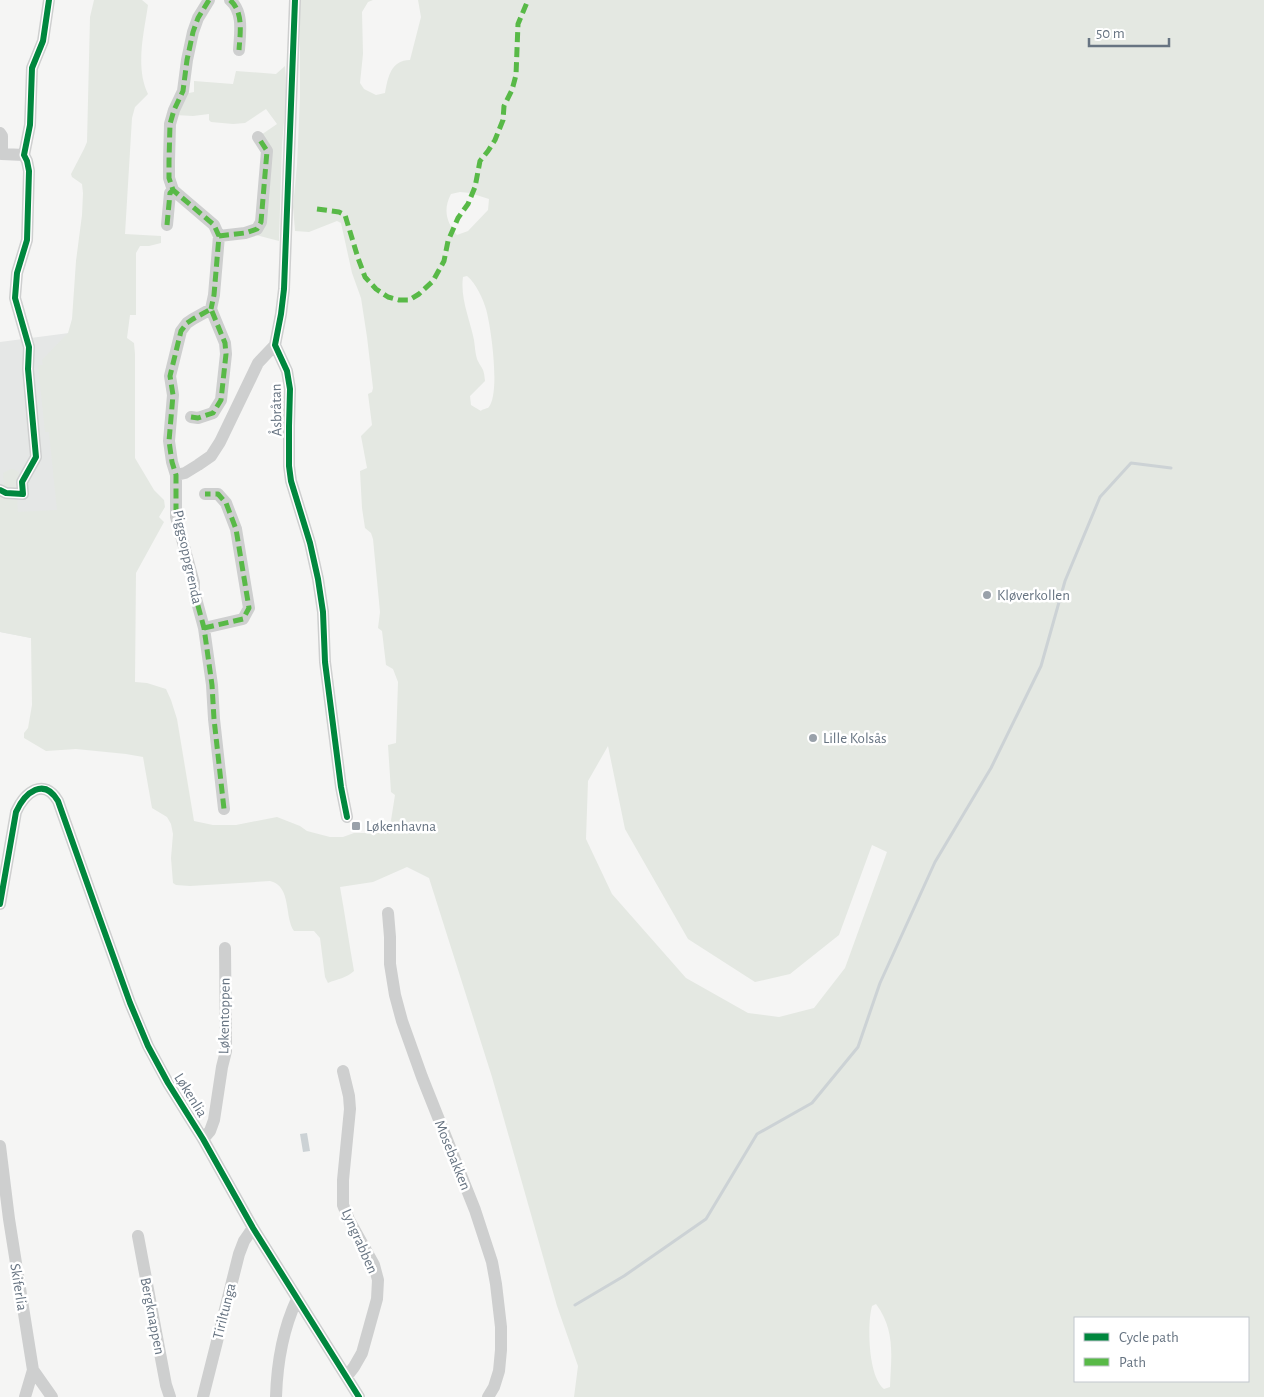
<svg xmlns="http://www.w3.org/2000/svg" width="1264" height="1397" font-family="'Alegreya Sans',sans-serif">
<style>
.built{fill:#e5e7e6}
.green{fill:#e4e8e2;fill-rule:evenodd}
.water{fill:#ccd2d5}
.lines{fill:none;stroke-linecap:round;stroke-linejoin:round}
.stream{stroke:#ccd2d5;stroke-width:3}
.street{stroke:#cecfcf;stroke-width:12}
.quiet{stroke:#58b947;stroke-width:5;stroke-dasharray:10 5;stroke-linecap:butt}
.cycleway-casing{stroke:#fff;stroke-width:9}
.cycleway{stroke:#00873e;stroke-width:6}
.poi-dot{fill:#99a1aa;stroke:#fff;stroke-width:2}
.labels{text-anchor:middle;stroke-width:5;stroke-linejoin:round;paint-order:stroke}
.street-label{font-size:15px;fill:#677482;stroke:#fff}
.poi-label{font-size:15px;fill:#677482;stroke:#fff;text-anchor:start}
</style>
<rect width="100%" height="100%" fill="#f5f5f4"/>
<!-- built -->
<path class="built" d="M69 333 67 513 31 638 0 632V342Z"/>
<!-- green -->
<path class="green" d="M94 0H142L148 5C144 33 135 67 148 94L135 107 132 118 125 234 161 236V243L149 246H140L136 253V315H130L127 338 134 343 135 354V458L154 490 164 500 165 507 159 517 164 522 136 573 135 682 147 683 166 689 171 700 177 719 194 821 213 825H236L277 817 300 826 307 831 330 837H343L354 833H389L395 795 391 792 388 745 396 743 398 682 393 669 386 665 382 631 378 628 380 612 373 539 371 533 365 528 362 508 360 471 367 468 361 436 372 425 368 394 372 392 373 388 367 337 361 298 352 273 341 223 337 221 309 232 295 231 293 207 297 165 300 97V0H373L368 2 362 12 363 54 360 83 364 89 376 95 385 93C388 77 391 60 410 60L421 17 418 0H1264V1397H574L578 1366 557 1306 492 1077 429 878 407 867 373 882 340 887C345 915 349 943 354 971 347 978 337 979 328 983L325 977 320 938 314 931H294C284 917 292 886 270 881L190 886 176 885 173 883 171 858 173 834 171 824 167 817 152 808 143 757 126 754 76 749 46 751 24 738V733L28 728 32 705 31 638 0 632V495L17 497 18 512 57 510 49 432H45L38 365H43L42 360 68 333 72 319 76 261 82 215 83 193 82 184 72 177 71 174 84 149 87 142 90 17ZM460 192 470 193 489 199 488 210 468 231 457 235C446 222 443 209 451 194ZM467 276C476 283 483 299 486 309 491 326 501 396 488 408 487 408 481 410 481 411L471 405 470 396 485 381C484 367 482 370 477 359 475 353 475 346 474 340 470 320 460 298 463 277ZM608 746 625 829 688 939 755 982 790 974 839 935 872 845 887 852 845 968 814 1008 779 1017 748 1013 686 978 612 894 586 839 588 781ZM876 1304C896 1331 891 1357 890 1387L884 1389C868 1377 867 1324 872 1306ZM1075 1318H1248V1381H1075Z
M285 66 287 89 282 144 279 241 252 234 262 227 261 135 277 124 266 109 245 123 233 124 211 122 209 120V114L193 116 175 115 184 94 194 92V81L233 84 236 71 276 74Z
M11 469H13L19 472V479L16 488 4 487 3 473Z"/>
<!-- water -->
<path class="water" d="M307 1133 310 1151 303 1152 300 1134Z"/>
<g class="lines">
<!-- stream -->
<path class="stream" d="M575 1305 624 1276 706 1219 757 1134 812 1103 858 1047 880 983 935 862 991 768 1041 666 1065 581 1100 497 1131 463 1171 468"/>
<!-- street -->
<path class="street" d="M209 0 198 18 193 32 187 60 183 91 174 110 170 124 169 161V178L173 190 214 225 219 236 214 295 211 309
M230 0C244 12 240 34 239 50
M295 0 284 289 281 314 275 345 287 371 290 389 289 426V466L291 481 310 543 318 579 323 612 325 662 341 787 347 817
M0 133 2 136V154L24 155
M167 225 170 193 173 190
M219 236 245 233 257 229 261 222 267 151 258 137
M191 417 198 418 213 413 221 400 226 354 225 343 211 309 193 319 187 323 181 331 170 376 173 395 169 441 172 462 176 475V517L194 583V591L204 628 212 685 214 719 224 809
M176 475 185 473 198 465 211 456 220 442 258 363 275 345
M0 490 6 493 23 494 22 482 36 457 28 369 29 347 15 298 17 273 27 240 29 171 27 161 24 155 30 125 32 68 43 41 49 0
M204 628 243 619 249 608 236 529 226 503 218 494H205
M0 904 16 812C25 792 44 777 58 801L97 911 130 1003 148 1046 168 1083 203 1139 253 1228 359 1397
M388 913 390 937V964L395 995 402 1021 422 1077 475 1210 492 1262 496 1284 501 1327V1350L499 1371 494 1387 488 1397
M343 1071 349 1096 350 1109 343 1180V1205L349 1220 374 1265 378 1280 377 1299 362 1353 354 1367 347 1376
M203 1139 210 1131 214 1120 222 1067 226 1051 225 948
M0 1146 9 1219 33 1370 25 1397
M138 1236 166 1385 170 1397
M33 1370 52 1397
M203 1397 239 1254 244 1241 253 1228
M276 1397C277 1364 283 1329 297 1299"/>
<!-- quiet -->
<path class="quiet" d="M209 0 198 18 193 32 187 60 183 91 174 110 170 124 169 161V178L173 190 214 225 219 236 214 295 211 309
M230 0C244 12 240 34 239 50
M317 209 339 212 345 215 358 258 365 277 376 289 388 297 399 300H409L419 294 433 281 444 261 448 241 458 218 468 204 475 187 480 161 488 151 495 140 503 120 504 106 512 90 516 75 518 24 528 0
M167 225 170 193 173 190
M219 236 245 233 257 229 261 222 267 151 258 137
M191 417 198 418 213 413 221 400 226 354 225 343 211 309 193 319 187 323 181 331 170 376 173 395 169 441 172 462 176 475V517L194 583V591L204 628 212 685 214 719 224 809
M204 628 243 619 249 608 236 529 226 503 218 494H205"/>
<defs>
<path id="cycleway" d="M295 0 284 289 281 314 275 345 287 371 290 389 289 426V466L291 481 310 543 318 579 323 612 325 662 341 787 347 817
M0 490 6 493 23 494 22 482 36 457 28 369 29 347 15 298 17 273 27 240 29 171 27 161 24 155 30 125 32 68 43 41 49 0
M0 904 16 812C25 792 44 777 58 801L97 911 130 1003 148 1046 168 1083 203 1139 253 1228 359 1397"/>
</defs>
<!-- cycleway casing -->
<use href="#cycleway" class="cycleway-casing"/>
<!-- cycleway -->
<use href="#cycleway" class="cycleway"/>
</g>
<!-- markers -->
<g class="poi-dot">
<circle cx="987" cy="595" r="5"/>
<circle cx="813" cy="738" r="5"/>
<rect x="351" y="821" width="10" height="10" rx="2.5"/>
</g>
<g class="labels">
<!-- street labels -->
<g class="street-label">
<text transform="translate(276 410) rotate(-91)" y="5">Åsbråtan</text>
<text transform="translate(188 557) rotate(78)" y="5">Piggsoppgrenda</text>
<text transform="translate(224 1016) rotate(-89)" y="5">Løkentoppen</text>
<text transform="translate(191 1095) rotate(58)" y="5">Løkenlia</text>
<text transform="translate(453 1155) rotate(68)" y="5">Mosebakken</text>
<text transform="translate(360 1241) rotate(66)" y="5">Lyngrabben</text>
<text transform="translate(19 1287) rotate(81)" y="5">Skiferlia</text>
<text transform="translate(224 1311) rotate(-76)" y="5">Tiriltunga</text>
<text transform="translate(153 1316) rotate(79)" y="5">Bergknappen</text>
</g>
<!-- poi labels -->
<g class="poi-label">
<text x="997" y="600">Kløverkollen</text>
<text x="823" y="743">Lille Kolsås</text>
<text x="366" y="831">Løkenhavna</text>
</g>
</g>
<!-- legend -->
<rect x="1074" y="1317" width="175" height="65" fill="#ffffff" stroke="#c2c7cd"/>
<rect x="1084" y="1333" width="25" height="8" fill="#00873e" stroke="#c2c7cd"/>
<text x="1119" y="1342" font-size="15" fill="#677482">Cycle path</text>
<rect x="1084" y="1358" width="25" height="8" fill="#58b947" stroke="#c2c7cd"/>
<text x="1119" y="1367" font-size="15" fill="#677482">Path</text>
<!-- scale -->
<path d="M1089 38v8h80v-8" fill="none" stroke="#677482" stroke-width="2.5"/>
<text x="1096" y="38" font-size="15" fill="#677482" stroke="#ffffff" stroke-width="4" paint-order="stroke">50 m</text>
</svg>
